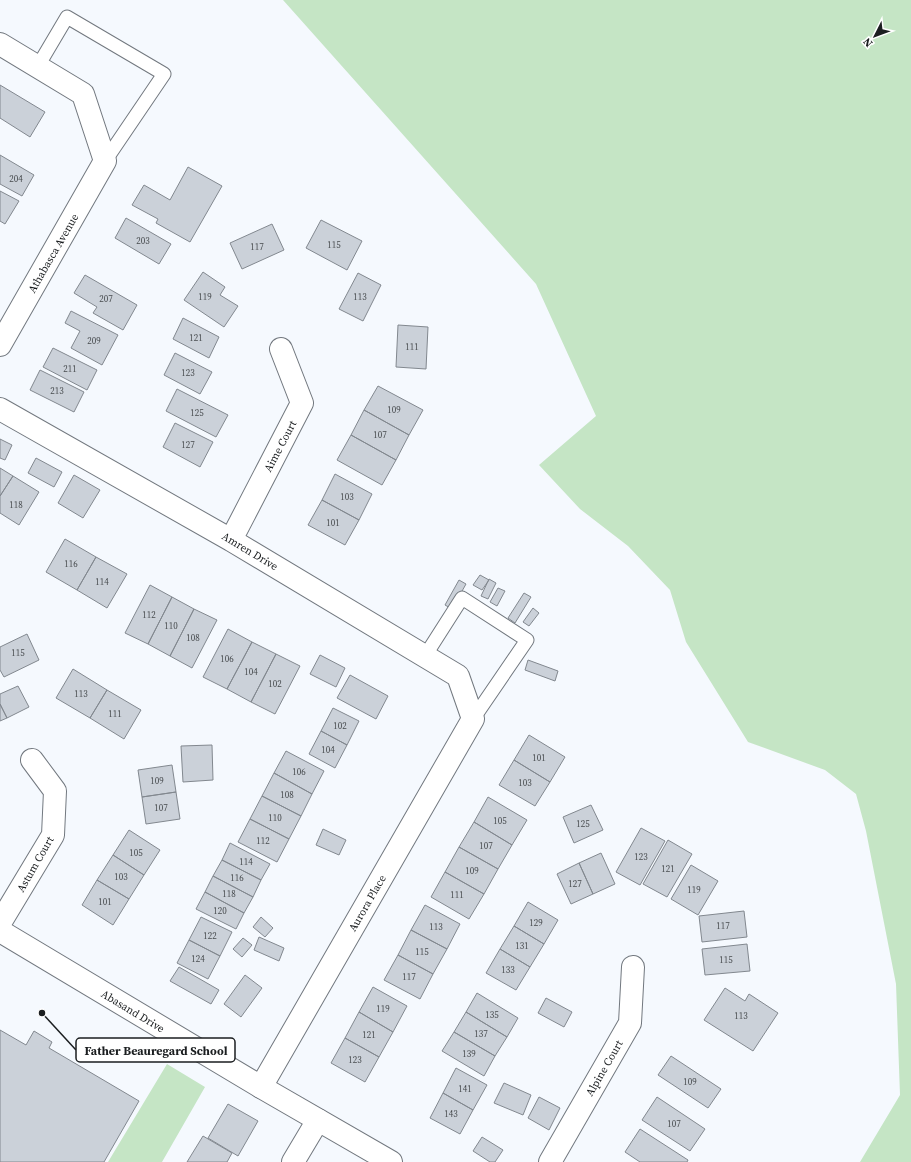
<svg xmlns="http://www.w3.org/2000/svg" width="911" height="1162" font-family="'Source Serif 4',serif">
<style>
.green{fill:#c5e5c5}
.building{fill:#cbd1d9;stroke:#82888f}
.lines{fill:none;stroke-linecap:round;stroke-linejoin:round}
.lane-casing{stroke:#72787f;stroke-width:15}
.street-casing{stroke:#72787f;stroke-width:24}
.secondary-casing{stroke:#72787f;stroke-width:24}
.lane{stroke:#fff;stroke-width:13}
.street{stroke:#fff;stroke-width:22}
.secondary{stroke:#fff;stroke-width:22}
.labels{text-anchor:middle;stroke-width:3.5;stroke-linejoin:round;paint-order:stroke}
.number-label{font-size:9px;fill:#474b4e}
.street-label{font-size:11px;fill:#1b1e20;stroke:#fff}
.leader{fill:none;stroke:#1b1e20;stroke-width:1.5}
.callout-dot{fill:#1b1e20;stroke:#fff;stroke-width:1.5}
.callout{fill:#fff;stroke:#1b1e20;stroke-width:1.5}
.callout-label{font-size:12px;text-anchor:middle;font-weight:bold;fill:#1b1e20}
</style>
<rect width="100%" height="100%" fill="#f5f9fe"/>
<!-- green -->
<path class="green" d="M283 0H911V1162H860L900 1095 896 984 866 831 856 794 825 770 748 742 686 642 670 590 628 546 580 509 539 465 596 416 536 284Z
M167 1064 205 1087 162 1162H108Z"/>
<!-- building -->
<path class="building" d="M0 85 45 112 30 137 0 118Z
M0 155 34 175 22 196 0 184Z
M188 167 222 186 190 242 156 223 158 219 132 205 144 185 170 200Z
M0 191 19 201 5 224 0 221Z
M126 218 171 244 159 264 115 238Z
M321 220 362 241 347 270 306 248Z
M272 224 284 250 242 269 230 243Z
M203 272 225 287 220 295 238 306 224 327 184 300Z
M358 273 381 285 363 321 339 309Z
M85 275 137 305 123 330 93 313 97 307 74 293Z
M71 311 118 335 102 365 71 348 80 331 65 323Z
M183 318 219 337 209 358 173 339Z
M398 325 428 327 426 369 396 367Z
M53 348 97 370 87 390 43 367Z
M175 353 212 372 200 394 164 375Z
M40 370 84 392 74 412 30 390Z
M378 386 423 410 409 435 364 410Z
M177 389 228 415 216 437 166 411Z
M364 410 409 435 396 460 351 435Z
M175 423 213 442 200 467 163 447Z
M351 435 396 460 382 485 337 460Z
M0 439 12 445 5 460 0 458Z
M36 458 62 472 54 487 28 473Z
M0 468 13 476 0 496Z
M335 474 372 494 359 520 322 500Z
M74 475 100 490 83 518 58 503Z
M13 476 39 492 19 525 0 513V496Z
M322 500 359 520 345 545 308 525Z
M65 539 96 557 77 590 46 572Z
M96 557 127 574 107 608 77 590Z
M480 575 489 580 482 590 473 585Z
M489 579 496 583 488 599 481 596Z
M459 580 466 584 452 609 445 605Z
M150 585 172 597 148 644 125 633Z
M498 588 505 591 497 606 490 602Z
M524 593 531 597 515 623 508 618Z
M172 597 194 609 170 656 148 644Z
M533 608 539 613 529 626 523 622Z
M194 609 217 620 192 668 170 656Z
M228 629 252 642 227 689 203 677Z
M27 634 39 660 4 677 0 670V647Z
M252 642 276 654 251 702 227 689Z
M276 654 300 666 275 714 251 702Z
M320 655 345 668 336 687 310 674Z
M528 660 558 671 555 681 525 670Z
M73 669 107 690 90 718 56 698Z
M350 675 388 696 376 719 337 698Z
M18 686 29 707 7 718 0 704V694Z
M107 690 141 710 124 739 90 718Z
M0 704 7 718 0 721Z
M333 708 359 721 347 745 321 731Z
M321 731 347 745 335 768 309 754Z
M529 735 565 757 550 782 514 760Z
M212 745 213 780 183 782 181 746Z
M286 751 324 771 312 794 274 773Z
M514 760 550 782 535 806 499 785Z
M172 765 176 792 142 797 138 770Z
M274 773 312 794 301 816 262 796Z
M176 792 180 819 146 824 142 797Z
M262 796 301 816 289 839 250 819Z
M488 797 527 820 512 845 474 822Z
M591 805 603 830 574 843 563 817Z
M250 819 289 839 277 862 238 842Z
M474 822 512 845 498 869 459 847Z
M641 828 665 841 640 885 616 872Z
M323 829 346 840 339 855 316 845Z
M129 830 160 850 144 875 113 855Z
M668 840 692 854 667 897 643 884Z
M230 843 270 864 261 880 222 860Z
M459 847 498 869 484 894 445 872Z
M601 853 615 884 593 894 579 863Z
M113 855 144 875 129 899 97 880Z
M222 860 261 880 253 897 213 876Z
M579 863 593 894 571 904 557 874Z
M691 865 718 881 698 915 671 899Z
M445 872 484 894 469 919 431 897Z
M213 876 253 897 244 913 205 892Z
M97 880 129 899 113 925 82 905Z
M205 892 244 913 236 929 196 909Z
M528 902 558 920 544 944 514 926Z
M425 905 460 924 447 949 411 930Z
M744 911 747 937 702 942 699 916Z
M201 917 232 932 220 956 189 940Z
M261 917 273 928 265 937 253 927Z
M514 926 544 944 530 967 500 949Z
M411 930 447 949 433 974 398 955Z
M259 937 284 948 279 961 254 950Z
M243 938 252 945 242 957 233 949Z
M189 940 220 956 208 979 177 963Z
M747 944 750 971 705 975 702 949Z
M500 949 530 967 516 990 486 973Z
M398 955 433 974 420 999 384 980Z
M179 967 219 990 211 1004 170 981Z
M245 975 262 988 241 1017 224 1004Z
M373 987 407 1006 393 1032 359 1012Z
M725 988 745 1001 749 994 778 1013 753 1051 704 1020Z
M477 993 518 1018 507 1037 466 1012Z
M546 998 572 1012 564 1027 538 1013Z
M359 1012 393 1032 379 1057 345 1038Z
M466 1012 507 1037 495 1056 454 1032Z
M0 1030 26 1045 34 1031 52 1042 49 1048 139 1101 104 1162H0Z
M454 1032 495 1056 484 1076 442 1051Z
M345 1038 379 1057 365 1082 331 1063Z
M671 1056 721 1089 708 1108 658 1075Z
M456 1068 487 1085 473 1110 443 1093Z
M504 1083 531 1095 523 1115 494 1103Z
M443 1093 473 1110 460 1134 430 1118Z
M539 1097 560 1108 549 1130 528 1118Z
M657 1097 705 1129 690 1151 642 1120Z
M228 1104 258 1121 238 1156 208 1138Z
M640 1129 688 1160 687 1162H640L625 1152Z
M203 1136 232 1153 227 1162H187Z
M482 1137 503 1150 495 1162H490L473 1151Z"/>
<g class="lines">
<defs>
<path id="lane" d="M38 66 67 17 164 74 105 161
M425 656 462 598 527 640 473 719"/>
<path id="street" d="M0 44 83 94 105 161 0 345
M0 409 231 540 458 676 473 719 261 1087
M231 540 302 403 281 349
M0 923 53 835 55 791 32 760
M293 1162 318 1120
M550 1162 630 1023 633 967"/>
<path id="secondary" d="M0 931 261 1087 391 1162"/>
</defs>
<!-- lane casing -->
<use href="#lane" class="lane-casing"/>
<!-- street casing -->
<use href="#street" class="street-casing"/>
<!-- secondary casing -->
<use href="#secondary" class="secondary-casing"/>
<!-- lane -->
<use href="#lane" class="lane"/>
<!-- street -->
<use href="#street" class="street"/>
<!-- secondary -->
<use href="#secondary" class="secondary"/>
</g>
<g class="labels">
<!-- number labels -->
<g class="number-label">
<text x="16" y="182">204</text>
<text x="143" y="244">203</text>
<text x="334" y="248">115</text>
<text x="257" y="250">117</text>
<text x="205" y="300">119</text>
<text x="360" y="300">113</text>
<text x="106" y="302">207</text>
<text x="196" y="341">121</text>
<text x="94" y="344">209</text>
<text x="412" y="350">111</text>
<text x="70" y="372">211</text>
<text x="188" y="376">123</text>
<text x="57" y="394">213</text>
<text x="394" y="413">109</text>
<text x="197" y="416">125</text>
<text x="380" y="438">107</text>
<text x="188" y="448">127</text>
<text x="347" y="500">103</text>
<text x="16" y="508">118</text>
<text x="333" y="526">101</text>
<text x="71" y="567">116</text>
<text x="102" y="585">114</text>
<text x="149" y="618">112</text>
<text x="171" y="629">110</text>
<text x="193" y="641">108</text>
<text x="18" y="656">115</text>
<text x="227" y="662">106</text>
<text x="251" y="675">104</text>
<text x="275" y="687">102</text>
<text x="81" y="697">113</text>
<text x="115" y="717">111</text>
<text x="340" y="729">102</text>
<text x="328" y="753">104</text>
<text x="539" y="761">101</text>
<text x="299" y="775">106</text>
<text x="157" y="784">109</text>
<text x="525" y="786">103</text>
<text x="287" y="798">108</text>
<text x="161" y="811">107</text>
<text x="275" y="821">110</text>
<text x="500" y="824">105</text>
<text x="583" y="827">125</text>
<text x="263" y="844">112</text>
<text x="486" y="849">107</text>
<text x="136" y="856">105</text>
<text x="641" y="860">123</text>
<text x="246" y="865">114</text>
<text x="668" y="872">121</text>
<text x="472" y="874">109</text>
<text x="121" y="880">103</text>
<text x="237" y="881">116</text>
<text x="575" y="887">127</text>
<text x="694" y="893">119</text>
<text x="229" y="897">118</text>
<text x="457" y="898">111</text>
<text x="105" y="905">101</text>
<text x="220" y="914">120</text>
<text x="536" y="926">129</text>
<text x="723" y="929">117</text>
<text x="436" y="930">113</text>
<text x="210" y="939">122</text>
<text x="522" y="949">131</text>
<text x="422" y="955">115</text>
<text x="198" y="962">124</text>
<text x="726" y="963">115</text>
<text x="508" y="973">133</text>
<text x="409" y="980">117</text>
<text x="383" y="1012">119</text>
<text x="492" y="1018">135</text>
<text x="741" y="1019">113</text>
<text x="481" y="1037">137</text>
<text x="369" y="1038">121</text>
<text x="469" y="1057">139</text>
<text x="355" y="1063">123</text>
<text x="690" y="1085">109</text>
<text x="465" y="1092">141</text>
<text x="451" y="1117">143</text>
<text x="674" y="1127">107</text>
</g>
<!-- street labels -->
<g class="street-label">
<text transform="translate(53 253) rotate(-60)" y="4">Athabasca Avenue</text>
<text transform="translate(280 446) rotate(-62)" y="4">Aime Court</text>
<text transform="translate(250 551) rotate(31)" y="4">Amren Drive</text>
<text transform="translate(35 864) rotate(-60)" y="4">Astum Court</text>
<text transform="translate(367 903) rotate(-60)" y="4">Aurora Place</text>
<text transform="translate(133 1011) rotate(31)" y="4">Abasand Drive</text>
<text transform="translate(604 1068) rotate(-60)" y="4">Alpine Court</text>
</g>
</g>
<!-- callouts -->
<path class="leader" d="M42 1013L76 1050"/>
<circle class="callout-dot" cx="42" cy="1013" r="4"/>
<rect class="callout" x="76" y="1038" width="159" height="24" rx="4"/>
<g class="callout-label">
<text x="156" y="1055">Father Beauregard School</text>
</g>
<!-- north arrow -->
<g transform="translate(875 36) rotate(228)" stroke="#ffffff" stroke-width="3" paint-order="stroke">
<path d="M0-3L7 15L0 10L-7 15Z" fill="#1b1e20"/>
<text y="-6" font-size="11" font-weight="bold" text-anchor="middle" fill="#1b1e20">N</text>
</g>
</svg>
